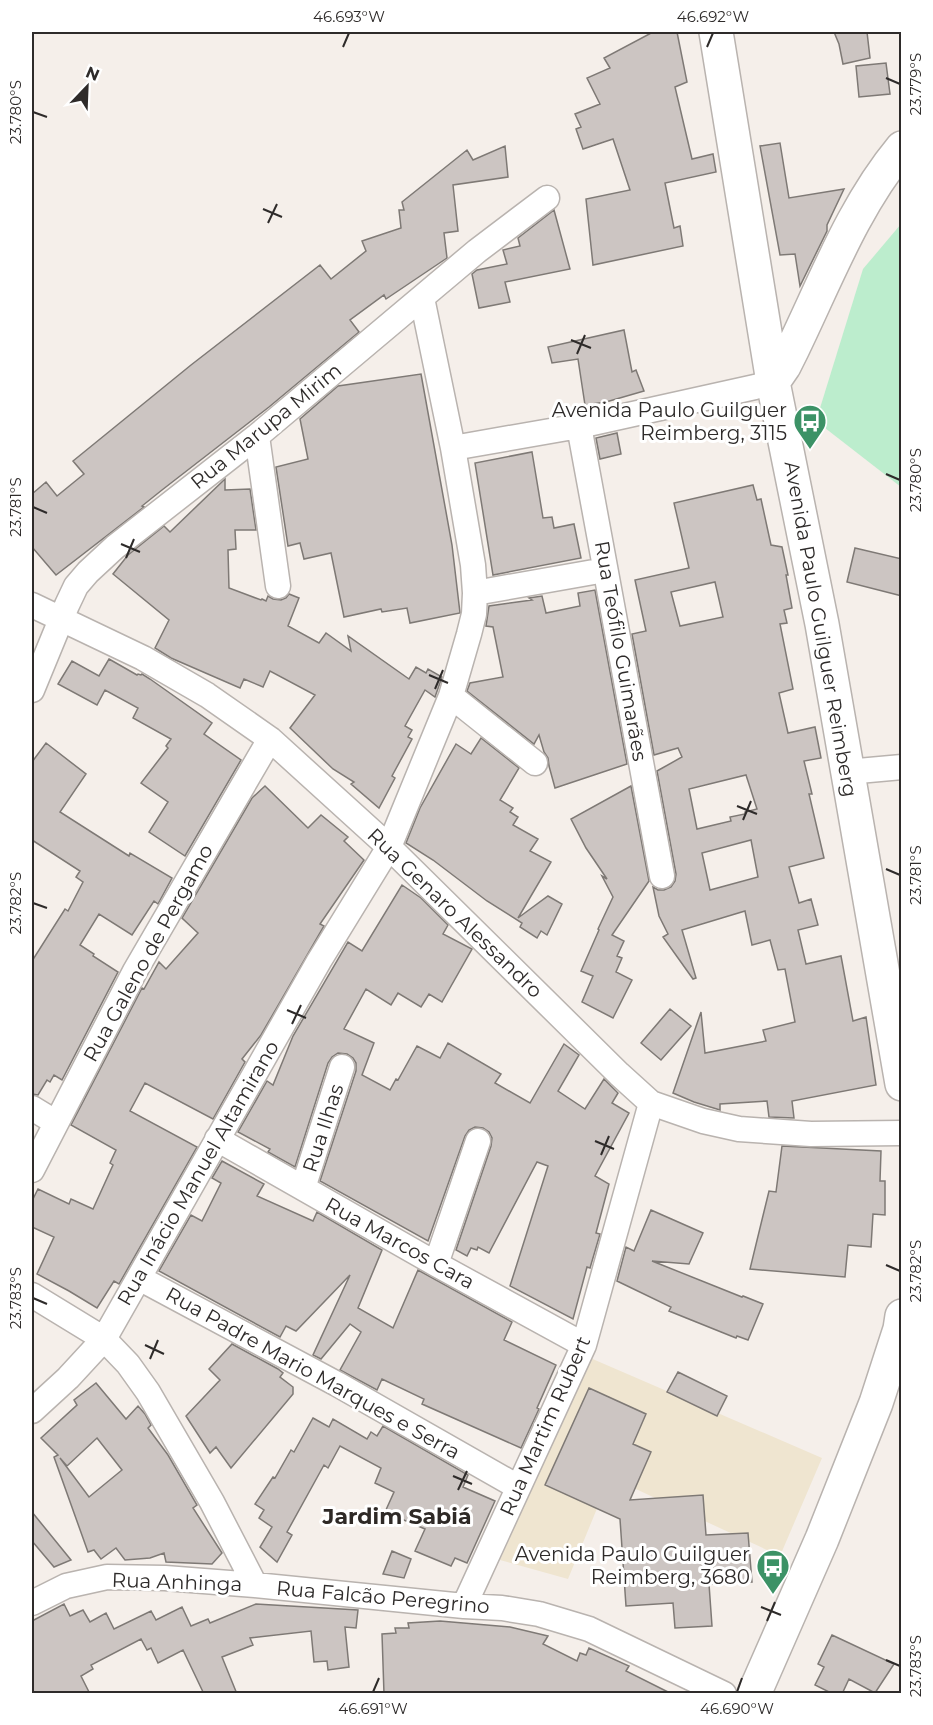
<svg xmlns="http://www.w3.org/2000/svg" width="933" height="1725" font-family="Montserrat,sans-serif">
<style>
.education{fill:#efe5d0}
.green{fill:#bcedcd}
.building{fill:#ccc5c2;stroke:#7e7975;stroke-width:1.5;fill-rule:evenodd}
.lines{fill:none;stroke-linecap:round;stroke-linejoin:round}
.street-casing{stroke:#b9b3af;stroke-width:27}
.secondary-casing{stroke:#b9b3af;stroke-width:36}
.street{stroke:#fff;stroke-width:24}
.secondary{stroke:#fff;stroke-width:33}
.ticks{fill:none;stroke:#2e2b2a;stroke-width:2}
.labels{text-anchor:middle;stroke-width:6;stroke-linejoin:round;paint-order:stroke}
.poi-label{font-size:20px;fill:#2e2b2a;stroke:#fff;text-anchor:end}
.street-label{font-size:20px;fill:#2e2b2a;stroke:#fff}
.quarter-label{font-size:22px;font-weight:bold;fill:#2e2926;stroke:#fff}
.neatline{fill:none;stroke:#2e2b2a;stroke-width:2}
.ticks-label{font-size:15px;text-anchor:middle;fill:#2e2b2a}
</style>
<rect width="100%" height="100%" fill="#f5efea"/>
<!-- education -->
<path class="education" d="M588 1357 822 1458 780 1556 610 1477 568 1579 500 1560Z"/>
<!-- green -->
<path class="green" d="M901 224V487L816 421 863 269Z"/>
<!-- building -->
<path class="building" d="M653 32H677L687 82 675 87 692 159 713 154 716 172 665 183 674 228 680 226 683 246 593 265 586 199 630 190 613 139 583 149 576 129 581 127 575 114 600 104 587 78 610 68 604 58Z
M834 32H867L870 58 843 64 839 44Z
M886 63 890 94 859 97 856 66Z
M780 143 789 198 844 189 827 225V231L800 286 795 254 780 255 760 146Z
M505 146 508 177 453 185 458 231 444 233 447 258 386 299 384 295 350 320 359 332 269 407 162 490 142 506 144 507 56 575 32 547V494L46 482 57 496 84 474 73 461 191 365 320 265 331 279 366 251 362 241 401 228 399 210H404L402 202 467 150 473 160Z
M554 210 570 269 505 282 510 302 479 308 472 274 477 270 507 264 503 250 520 246 518 238Z
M624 330 632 372 636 370 644 391 606 402 585 405 578 359 552 363 548 347Z
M421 374 452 545 460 613 410 623 407 608 382 612 381 609 344 617 331 553 304 559 300 543 288 546 276 467 308 459 300 419 338 386Z
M617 433 621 454 600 459 596 438Z
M532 452 543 518 552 517 554 528 574 524 581 558 493 575 475 463Z
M225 479V490L250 489 256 530H235L236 549 228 550 229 588 261 600 262 599 266 601 268 596 273 599 281 600 286 598 289 594 299 598 288 626 319 643 326 633 351 651 348 636 409 679 416 667 426 673 428 669 442 677 435 697 425 690 405 726 412 730 408 737 412 739 392 776 395 778 379 808 351 784 354 782 333 769 290 728 315 695 270 671 263 687 244 679 240 688 171 658 155 648 169 620 113 574 128 555 164 526 170 532Z
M753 485 757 500 761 499 771 545 782 547 788 575H786L792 608 784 610 787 623 780 624 793 689 779 693 788 733 815 727 821 758 804 761 812 794H809L824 858 789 867 799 903 811 899 818 925 798 930 806 964 841 956 853 1021 866 1017 876 1085 792 1101 794 1118 769 1117 767 1101 720 1104V1110L694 1102 673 1093 701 1012 705 1053 766 1041 763 1030 795 1022 785 969 778 970 770 940 752 945 745 911 682 930 696 978 693 979 663 937 668 934 659 916 653 887 658 890H664L671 887 675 881 676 874 657 771 682 757 678 748 654 755 632 634 646 631 635 580 689 568 674 503ZM715 582 723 617 680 626 671 592ZM746 775 757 809 745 812V814L730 817 731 821 697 829 689 789ZM751 840 758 877 710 890 702 853Z
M855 548 902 559V596L847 582Z
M595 590 627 764 555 788 549 766 548 758 544 752 539 735 534 744 467 691 470 683 503 677 493 627 486 626 489 606 532 600 529 598 542 596 546 613 580 606 578 593Z
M109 659 137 675 138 674 141 675 142 674 150 679 212 723 204 734 241 760 185 856 149 832 168 802 141 783 168 748 166 746 171 739 133 718 138 708 105 690 97 705 58 684 72 661 99 676Z
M481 738 519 768 500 800 513 808 510 812 518 817 513 825 538 839 530 851 551 862 518 918 548 896 562 904 547 935 541 931 537 938 520 927 522 923 487 901 433 860 406 843 420 808 456 744 471 754Z
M46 743 86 774 60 812 129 856 130 853 172 878 158 904 154 901 132 935 99 914 80 945 94 954 93 956 118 972 62 1080 54 1075 50 1082 47 1080 38 1095 32 1094V961L65 909 68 911 83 882 76 877 80 871 32 840V762Z
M265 786 308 828 321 815 348 837 344 841 364 860 320 924 324 926 261 1035 242 1059 245 1062 213 1119 145 1083 130 1111 197 1147 119 1284 114 1281 97 1308 69 1291 37 1274 54 1237 32 1227V1201L38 1189 69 1204 71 1199 93 1209 113 1165 110 1163 116 1150 71 1125 142 988 144 989 159 962 166 969 198 933 182 918 252 798Z
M631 786 649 881 612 935 624 941 617 956 622 958 616 972 632 980 613 1018 582 1002 593 976 581 971 599 930 598 929 613 897 602 876 607 879 586 848 571 819Z
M402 885 421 898 448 925 443 934 472 949 442 1002 429 994 421 1007 398 993 391 1005 366 989 344 1029 374 1043 362 1075 390 1090 396 1079 398 1080 417 1046 440 1058 448 1043 501 1074 495 1083 530 1103 564 1044 579 1055 558 1091 585 1109 604 1079 618 1093 612 1103 629 1113 595 1176 609 1184 596 1233 600 1234 590 1268 587 1267 573 1319 510 1286 548 1166 537 1162 489 1253 478 1247 477 1250 471 1248 467 1256 456 1250 491 1146 492 1138 489 1132 483 1128 475 1127 469 1130 465 1136 428 1241 320 1181 356 1071V1063L353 1058 347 1054 338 1053 332 1057 328 1063 295 1167 268 1152 270 1149 238 1132 267 1081 273 1085 293 1036 348 942 362 951Z
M670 1009 691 1026 661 1060 641 1043Z
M782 1146 881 1151 880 1181H885V1215L873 1214 871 1247 848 1245 845 1277 750 1269 769 1191 776 1192Z
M222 1161 264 1184 257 1196 313 1221 317 1212 382 1250 358 1308 393 1328 418 1270 512 1322 504 1340 556 1365 537 1408 539 1409 521 1448 422 1404 424 1399 382 1379 377 1390 340 1370 361 1332 350 1324 321 1359 313 1355 350 1275 296 1331 286 1326 280 1337 159 1271 191 1215 202 1221 221 1183 212 1178Z
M651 1210 703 1233 689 1264 652 1261 742 1297 743 1296 763 1304 748 1340 737 1336 736 1338 669 1311 671 1307 617 1281 626 1247 634 1251Z
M232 1344 278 1369 283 1373 280 1377 293 1387V1394L231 1468 216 1447 210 1453 186 1416 220 1380 209 1369Z
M678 1372 727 1396 717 1416 667 1392Z
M96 1383 126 1419 138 1406 145 1414 151 1425 148 1428 168 1455 197 1505 193 1508 222 1553 212 1564 166 1562 164 1553 150 1558 125 1560 116 1548 101 1559 94 1550 88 1552 54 1457 58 1455 41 1438 77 1405 74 1400ZM97 1438 122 1470 89 1497 60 1458 67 1466Z
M589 1388 646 1414 633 1444 651 1452 630 1500 703 1495 706 1535 748 1533 752 1582 709 1584 712 1626 675 1628 673 1603 626 1606 620 1519 545 1485Z
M313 1418 329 1427 333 1419 367 1439 371 1432 377 1436 383 1426 468 1475 463 1487 495 1501 467 1563 455 1558 451 1566 415 1551 425 1529 385 1512 394 1492 375 1483 381 1468 340 1446 328 1468 324 1465 287 1532 292 1535 277 1562 260 1547 272 1527 259 1518 264 1510 255 1504 273 1477 275 1478 291 1450 294 1452Z
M32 1512 71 1560 54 1567 32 1541Z
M392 1551 411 1559 404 1578 383 1574Z
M64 1604 70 1616 83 1610 90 1622 106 1613 114 1629 151 1611 156 1620 182 1607 191 1626 208 1619 210 1623 256 1604 358 1610 356 1628 345 1627 349 1667 328 1670 327 1661 314 1662 311 1631 250 1638 253 1645 222 1657 237 1694H204L183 1650 158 1663 151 1648 147 1650 141 1639 91 1665 93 1669 81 1676 90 1694H32V1621Z
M440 1621 510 1627 548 1636 543 1644 577 1661 580 1653 586 1655 589 1648 629 1666 626 1671 672 1694H384L382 1634 396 1633 395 1628H409L408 1623Z
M832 1635 894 1664 875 1693 849 1679 842 1694H833L815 1685 824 1667 818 1664Z"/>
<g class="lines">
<defs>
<path id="street" d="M579 426 662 876
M257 436 278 586
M453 448 579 426 755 387 773 382
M475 593 605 570
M32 605 143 658 207 695 270 739 389 847 619 1074 651 1103 703 1121 739 1129 811 1134 902 1133
M32 690 67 605 76 586 88 572 115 547 257 436 477 251 547 198
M451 696 535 763
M847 772 902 767
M32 1108 55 1122
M217 1139 436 1264 584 1345
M32 1170 135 971 270 739
M303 1188 342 1067
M436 1264 478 1141
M139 1278 337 1384 518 1487
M32 1295 104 1339 128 1364 148 1392 212 1502 255 1585
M32 1411 68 1378 104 1339 319 961 389 847 451 696 469 634 474 614 475 593 473 565 453 448 422 298
M32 1603 66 1586 107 1577 165 1578 255 1585 464 1606 502 1608 539 1614 589 1629 724 1694
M464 1606 584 1345 651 1103"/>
<path id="secondary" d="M716 32 773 382 822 624 902 1084
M773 382 784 366 793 348C826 280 853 207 902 148
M754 1694 822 1539 876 1403 900 1329 902 1316"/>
</defs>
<!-- street casing -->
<use href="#street" class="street-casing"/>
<!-- secondary casing -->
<use href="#secondary" class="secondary-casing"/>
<!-- street -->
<use href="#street" class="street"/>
<!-- secondary -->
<use href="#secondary" class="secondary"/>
</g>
<!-- ticks -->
<path class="ticks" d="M343 47 349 33M707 47 713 33M886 78 900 84M33 112 47 117M263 209 282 217M268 223 277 204M571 340 591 348M577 354 585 335M886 474 900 480M33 507 47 513M121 544 140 552M126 558 134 539M429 675 448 683M435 689 443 670M737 806 757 814M743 820 751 801M886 869 900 875M33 903 47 908M287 1010 306 1018M292 1024 301 1005M595 1141 614 1149M601 1155 609 1136M886 1265 900 1271M33 1298 47 1304M145 1345 164 1354M150 1359 158 1340M453 1476 472 1484M458 1490 467 1471M761 1607 781 1615M767 1621 775 1602M886 1660 900 1666M373 1692 379 1678M737 1692 742 1678"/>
<!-- icons -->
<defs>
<symbol id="bus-pin" viewBox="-11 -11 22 30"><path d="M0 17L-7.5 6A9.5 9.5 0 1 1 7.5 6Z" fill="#3c9266" stroke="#fff"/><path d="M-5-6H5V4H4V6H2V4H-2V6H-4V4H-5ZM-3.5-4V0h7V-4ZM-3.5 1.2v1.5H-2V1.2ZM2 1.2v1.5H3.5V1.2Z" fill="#fff"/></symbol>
</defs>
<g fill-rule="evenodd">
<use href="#bus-pin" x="791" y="402" width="38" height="52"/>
<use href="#bus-pin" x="754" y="1547" width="38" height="52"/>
</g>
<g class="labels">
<!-- poi labels -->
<g class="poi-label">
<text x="787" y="417">Avenida Paulo Guilguer<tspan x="787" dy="23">Reimberg, 3115</tspan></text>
<text x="750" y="1561">Avenida Paulo Guilguer<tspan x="750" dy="23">Reimberg, 3680</tspan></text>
</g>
<!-- street labels -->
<g class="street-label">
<text transform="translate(266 426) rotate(-39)" y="7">Rua Marupa Mirim</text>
<text transform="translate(821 629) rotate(80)" y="7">Avenida Paulo Guilguer Reimberg</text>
<text transform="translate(621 651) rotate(80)" y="7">Rua Teófilo Guimarães</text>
<text transform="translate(455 913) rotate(44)" y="7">Rua Genaro Alessandro</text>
<text transform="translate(148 953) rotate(-61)" y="7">Rua Galeno de Pergamo</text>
<text transform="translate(323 1128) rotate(-72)" y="7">Rua Ilhas</text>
<text transform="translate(198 1173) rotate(-60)" y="7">Rua Inácio Manuel Altamirano</text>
<text transform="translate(400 1243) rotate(29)" y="7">Rua Marcos Cara</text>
<text transform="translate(313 1373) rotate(29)" y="7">Rua Padre Mario Marques e Serra</text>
<text transform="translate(545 1426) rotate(-66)" y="7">Rua Martim Rubert</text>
<text transform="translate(177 1582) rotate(2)" y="7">Rua Anhinga</text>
<text transform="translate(383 1597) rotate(5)" y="7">Rua Falcão Peregrino</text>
</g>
<!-- quarter labels -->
<g class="quarter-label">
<text x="397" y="1524">Jardim Sabiá</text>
</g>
</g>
<!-- border -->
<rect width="933" height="1725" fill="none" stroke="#ffffff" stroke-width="66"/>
<!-- north arrow -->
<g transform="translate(87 87) rotate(23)" stroke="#ffffff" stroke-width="4.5" paint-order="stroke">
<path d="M0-4.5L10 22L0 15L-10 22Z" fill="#2e2b2a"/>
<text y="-9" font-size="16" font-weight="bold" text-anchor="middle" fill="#2e2b2a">N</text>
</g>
<rect x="33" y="33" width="867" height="1659" class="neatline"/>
<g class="ticks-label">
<text x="349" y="22">46.693°W</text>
<text x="713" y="22">46.692°W</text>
<text transform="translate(916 84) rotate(-90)" y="5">23.779°S</text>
<text transform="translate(16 112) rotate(-90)" y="5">23.780°S</text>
<text transform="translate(916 480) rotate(-90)" y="5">23.780°S</text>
<text transform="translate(16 507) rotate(-90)" y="5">23.781°S</text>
<text transform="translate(916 875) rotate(-90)" y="5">23.781°S</text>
<text transform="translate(16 903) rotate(-90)" y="5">23.782°S</text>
<text transform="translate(916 1271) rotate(-90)" y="5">23.782°S</text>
<text transform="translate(16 1298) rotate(-90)" y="5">23.783°S</text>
<text transform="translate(916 1666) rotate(-90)" y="5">23.783°S</text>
<text x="373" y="1714">46.691°W</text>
<text x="737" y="1714">46.690°W</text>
</g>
</svg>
